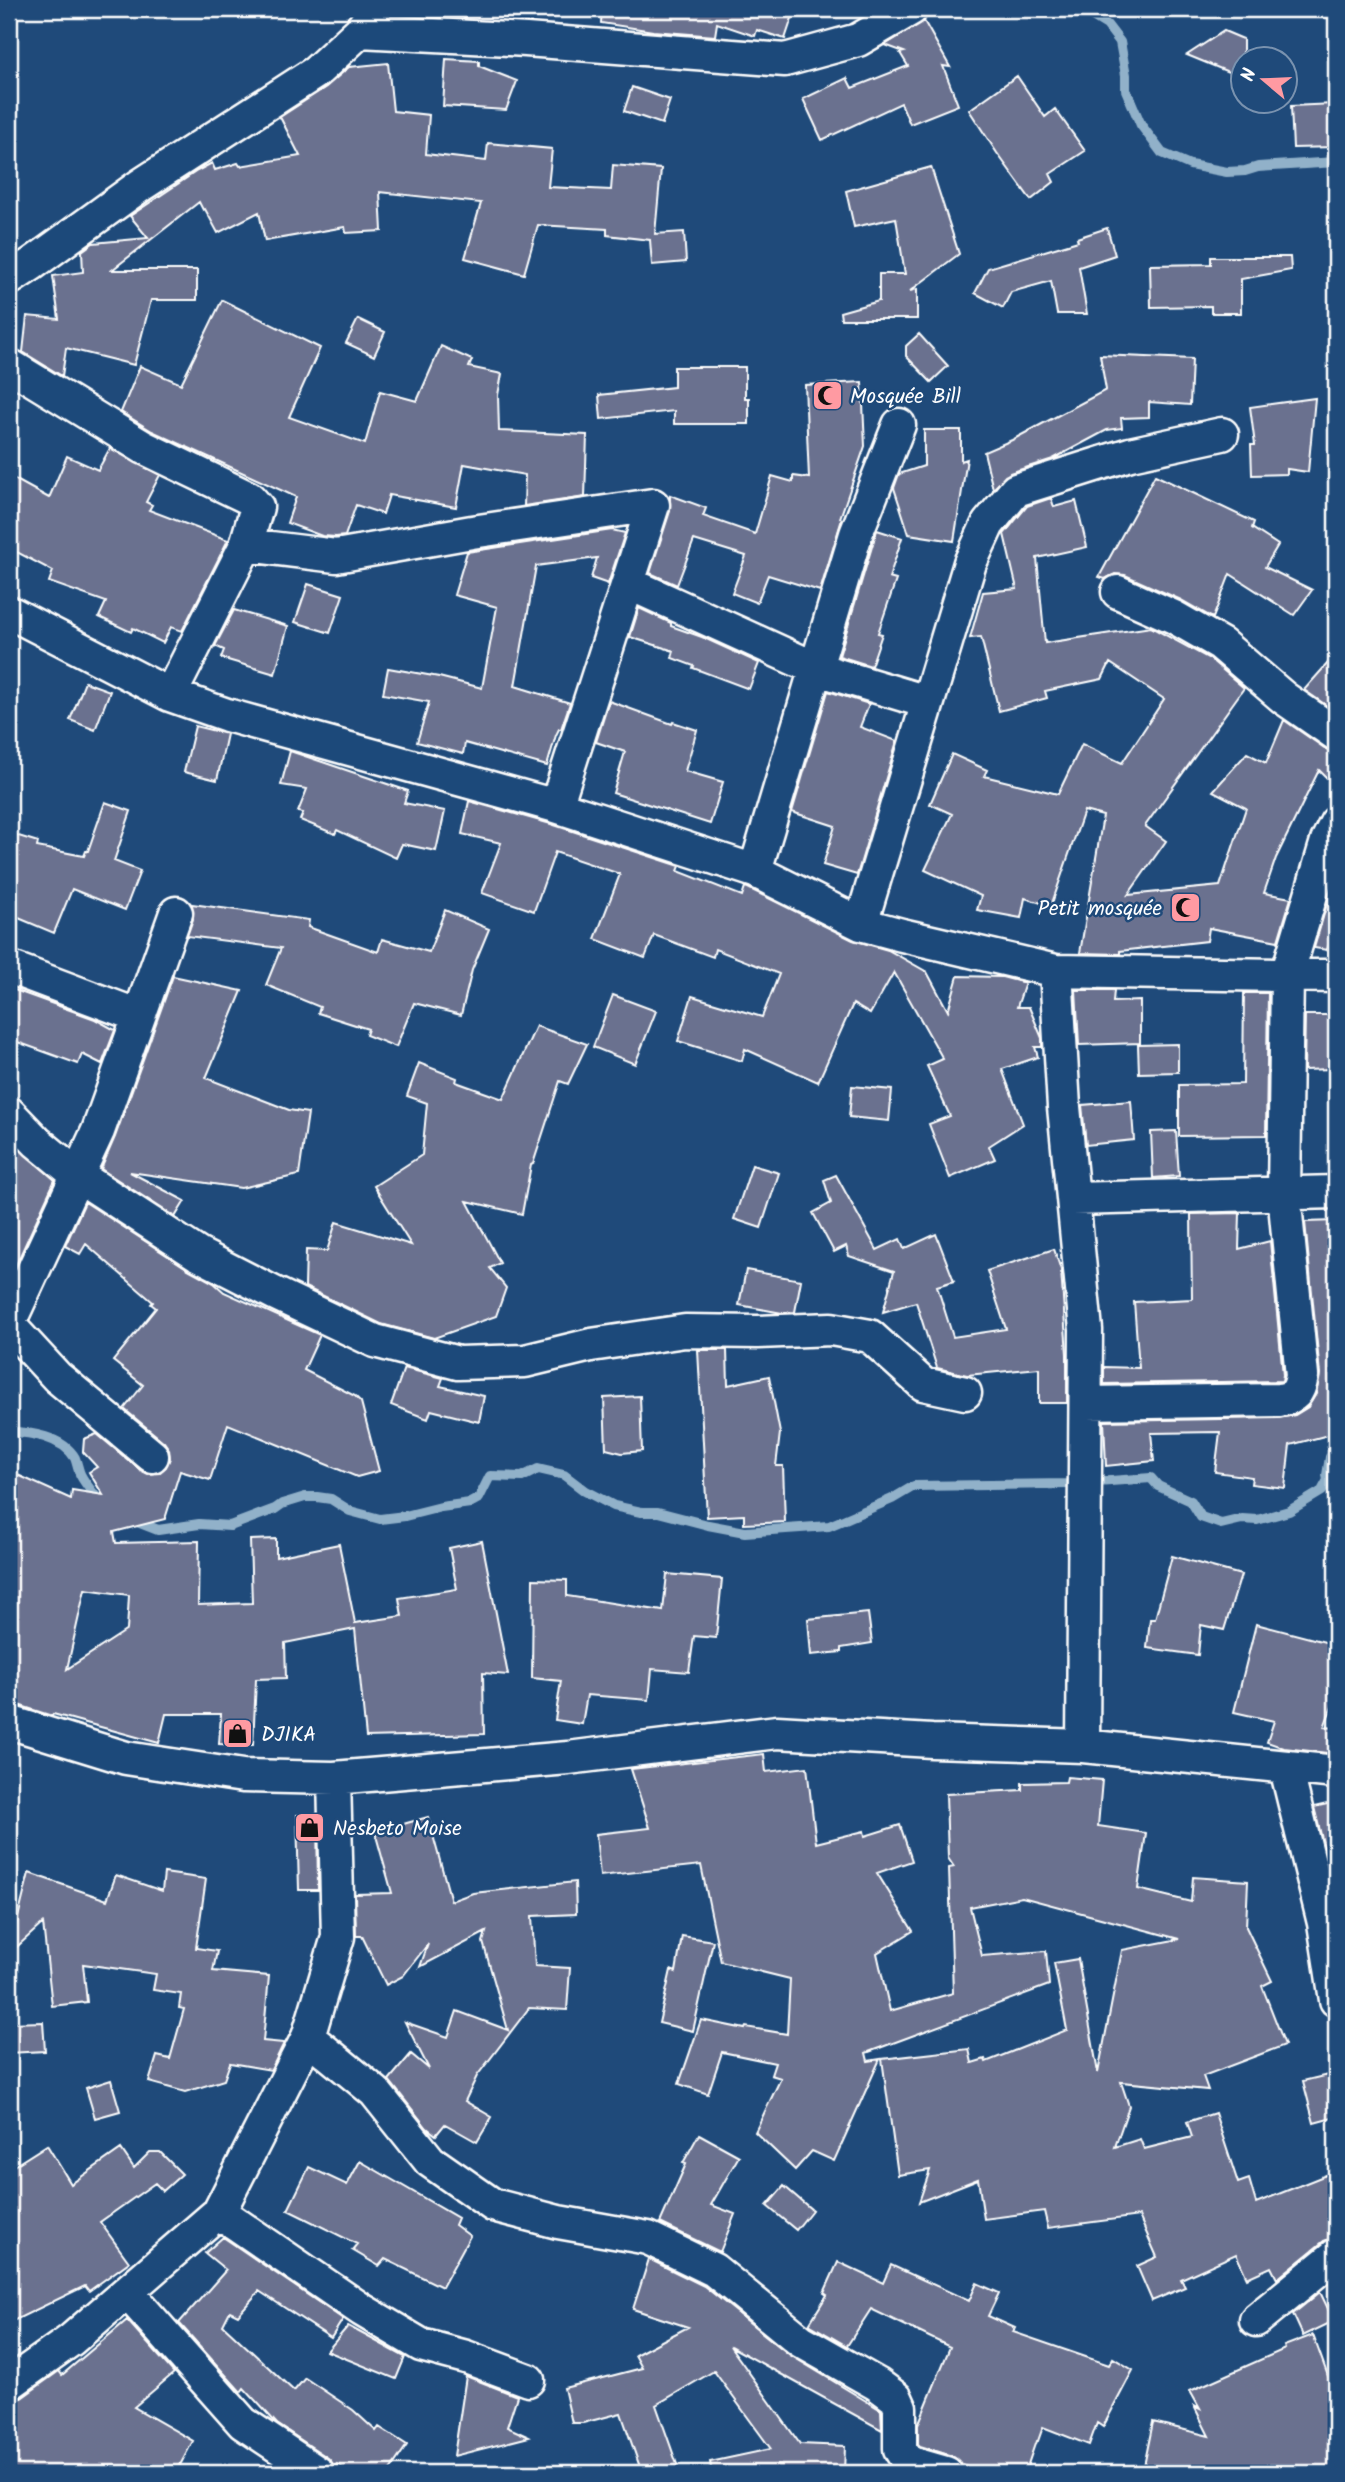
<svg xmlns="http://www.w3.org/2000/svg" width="1345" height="2482" font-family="Kalam,sans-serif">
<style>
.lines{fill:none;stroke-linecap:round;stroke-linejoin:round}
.stream{stroke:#91b1c9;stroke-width:10}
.building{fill:#6a718f;stroke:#fff;stroke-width:2;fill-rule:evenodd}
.minor-casing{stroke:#fff;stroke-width:37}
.minor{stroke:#1f4a7a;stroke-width:32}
.labels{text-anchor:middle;stroke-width:5;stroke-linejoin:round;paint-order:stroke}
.poi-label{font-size:21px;fill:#fff;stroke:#1f4a7a;text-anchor:start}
</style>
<rect width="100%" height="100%" fill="#1f4a7a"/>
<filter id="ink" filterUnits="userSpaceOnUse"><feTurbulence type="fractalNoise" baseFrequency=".0143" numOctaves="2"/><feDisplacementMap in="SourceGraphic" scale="14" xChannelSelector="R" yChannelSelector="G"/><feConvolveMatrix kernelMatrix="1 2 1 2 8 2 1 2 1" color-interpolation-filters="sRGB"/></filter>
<g filter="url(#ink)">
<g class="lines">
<!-- stream -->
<path class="stream" d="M1081 9 1107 25 1120 42 1126 75V90L1141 125 1162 153 1190 165 1227 172 1245 171 1258 167 1336 162
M9 1432C30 1432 63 1437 75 1458 77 1463 78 1469 80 1474 85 1484 94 1494 100 1502
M135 1521 158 1530 199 1524 230 1526 275 1509 282 1504 305 1497H317L331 1499 350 1511 380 1519 405 1516 441 1507 470 1503 479 1498 490 1476 522 1477 538 1469 564 1475 585 1491 614 1506 641 1512H658L708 1525 745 1532 829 1526 892 1499 914 1486 1070 1484 1151 1478 1158 1486 1191 1501 1201 1517 1221 1524 1242 1519 1257 1520 1289 1511 1322 1491 1328 1480 1327 1475 1330 1457 1336 1458"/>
</g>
<!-- building -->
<path class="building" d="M602 9H795L785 39 757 30 755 36 717 23 715 36 653 31 601 23Z
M924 21 950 67 943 66 958 105 910 124 901 103 822 140 803 99 847 78 852 88 908 66 900 53 904 52 885 45Z
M1224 31 1243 39V78L1187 55Z
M446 59 479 61V66L517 81 506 110 443 106Z
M388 63 393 111 429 115 426 154 486 161 488 143 552 149 548 187 611 190 613 165 661 169 655 234 684 232 686 262 652 265 650 240 607 235V229L538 225 524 274 465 258 481 203 380 192 382 231 346 233 345 227 265 241 259 212 218 233 205 209 203 210 199 202 112 270H197V300H151L134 365 66 348 62 376 23 352 27 316 59 319 53 276 83 272 82 251 93 243 148 238 130 216 197 171 212 163 215 170 238 163 240 166 300 156 280 117 326 87 349 67Z
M1017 76 1045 117 1055 109 1085 151 1050 174 1054 182 1031 200 997 153 969 110Z
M632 87 670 100 662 124 624 111Z
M1334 104 1335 147 1293 148 1291 106Z
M931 167 959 254 910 291 917 289V319H841L840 312 879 301V274H905L896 218 854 227 846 191Z
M1107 228 1115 255 1079 267 1087 314H1057L1051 281 1011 292 1003 308 975 293 988 268 1078 241 1077 238Z
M1211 257H1290L1291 270 1241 279V313H1211V306L1151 307 1150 265 1211 264Z
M222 300 320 348 289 417 365 444 380 391 417 401 441 346 472 360 469 367 502 374 498 395 499 431 587 435 585 497 524 506 525 475 464 464 456 507 389 495 383 514 356 505 345 536 336 537 322 536 287 523 296 497 152 431 121 412 140 366 181 384Z
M358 319 385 332 374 356 346 343Z
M919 334 948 366 931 382 906 356V346Z
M1100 355 1192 359 1190 405 1149 402V417L1121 418 1122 428 1107 430 1053 459 1010 473 993 489 984 452 1012 440 1106 390Z
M674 367H745V398H749V424H674V411L601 419 599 395 674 387Z
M862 382 865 446 840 518 842 519 820 591 768 575 757 603 732 593 746 556 694 540 677 585 650 573 670 511V495L706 508 703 516 755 534 772 476 793 482V476L809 478 805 385Z
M1315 398 1308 472 1287 469V474L1252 475 1251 445H1255L1250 407Z
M924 430H961V461L967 459 954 541 909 534 894 488 899 474 924 466Z
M110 448 160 475 146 502 152 505 149 510 228 540 182 631 171 627 163 643 133 628 131 632 99 617 106 602 49 582 53 571 9 548V476L49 498 67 456 98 470Z
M1155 475 1254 522 1252 528 1278 545 1265 567 1312 590 1294 615 1230 574 1213 618 1181 600 1125 575 1115 574 1105 579 1099 577Z
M1051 498 1054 507 1076 501 1087 547 1037 558 1045 643 1151 627 1210 659 1244 688 1145 826 1166 841 1128 895 1220 886 1246 808 1213 791 1247 753 1266 763 1284 720 1326 749 1336 752V787L1319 770 1276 858 1264 893 1291 898 1278 941 1209 928 1207 941 1120 951V954L1080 953 1103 816 1084 811 1051 906 1025 898 1021 918 977 910 981 896 925 870 952 814 930 804 952 754 987 770 984 776 1058 794 1082 744 1122 763 1164 699 1110 663 1102 679 1045 691 1047 698 999 711 981 637 970 638 983 592 1017 589 1004 534 1027 506Z
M612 530 625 533 608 584 591 578 597 558 536 566 515 686 570 703 561 729H559L556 735 547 766 465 743 463 754 417 742 429 702 383 694 388 668 439 677 482 688 497 607 454 595 467 552Z
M877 530 902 538 889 578 896 580 878 633 882 634 871 666 839 656Z
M308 584 343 595 330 633 295 622Z
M639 608 671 623V626L702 637 759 663 749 689 693 668 694 666 672 658 674 651 630 637Z
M234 610 288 626 275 674 221 658 224 650 215 646Z
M1336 654V712L1304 690Z
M85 682 110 691 95 730 70 720Z
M828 691 869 704 860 727 897 741 857 875 823 865 835 826 792 812Z
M609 701 672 724 673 722 697 730 685 771 723 782 710 824 613 793 625 752 596 742Z
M195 726 227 734 217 780 184 772Z
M290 751 408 791 404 803 445 811 436 851 402 844 396 858 337 830 335 834 300 820 303 813 298 812 307 789 281 785Z
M469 801 551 824 680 866 678 871 742 896 745 887 748 888 853 940 888 950 927 972 948 1011 958 976 1002 977 1025 983 1017 1007H1029L1042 1038V1047H1035L1038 1057 1002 1069 1023 1124 989 1146 995 1159 950 1178 929 1124 950 1116 927 1066 943 1059 894 972 870 1014 853 1004 818 1082 745 1049 742 1061 678 1041 692 996 762 1017 779 974 715 949 713 957 654 935 645 958 595 939 620 874 555 852 534 911 482 893 501 843 462 834Z
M105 802 131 811 114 861 140 871 125 910 72 889 54 933 9 914V833L38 842 37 847 84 856 86 851H88Z
M192 904 309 920 308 927 378 952 382 939 429 952 445 910 489 929 472 970 461 1015 414 1003 396 1047 366 1035 368 1029 318 1013 320 1007 266 985 281 948 187 936 193 919Z
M1327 904 1336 906V925L1327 950 1314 948Z
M173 976 242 991 206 1078 289 1110 308 1113 299 1175 241 1188 130 1172 185 1201 175 1217 101 1169 115 1137Z
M9 988 95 1019 115 1030 102 1064 82 1054 78 1064 9 1039Z
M1076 990H1114L1113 1002 1140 1001V1043L1079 1045Z
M1244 993H1268L1266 1135 1179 1136V1085L1243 1084Z
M613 995 656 1011 635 1064 593 1047Z
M1305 1015H1331L1332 1069 1304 1070Z
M536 1026 587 1044 568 1084 560 1081 533 1164 531 1165 522 1214 467 1201 500 1263 490 1268 506 1288 496 1316 434 1338 381 1324 305 1287 306 1250 327 1251 336 1222 411 1245 374 1186 422 1155 427 1103 407 1096 419 1063 457 1078 456 1082 503 1099Z
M1178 1044V1072L1139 1073 1138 1045Z
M852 1086 892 1090 889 1121 849 1117Z
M1131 1101 1134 1140 1086 1145 1082 1105Z
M1176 1131 1179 1176 1153 1178 1151 1132Z
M9 1139 55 1180 9 1280Z
M752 1165 779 1173 761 1228 734 1219Z
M836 1175 877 1250 900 1239 904 1249 936 1234 954 1281 937 1286 953 1337 1006 1329 987 1271 1054 1249 1061 1270 1067 1354V1403H1039V1368L967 1375 937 1368 916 1302 883 1312 894 1271 849 1256 846 1246 834 1252 813 1213 831 1203 824 1180Z
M85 1202 188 1269 214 1283 224 1292 320 1335 304 1370 355 1396 361 1402 379 1471 357 1477 228 1424 210 1480 180 1471 165 1519 114 1532 116 1543 199 1541 198 1605 252 1603 250 1540 276 1539V1557L339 1544 355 1623 402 1616 399 1598 457 1589 449 1548 482 1541 508 1675 483 1673 484 1734 366 1737 355 1629 285 1643 286 1678 256 1679 253 1745 219 1744 221 1714H166L159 1743 53 1714 52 1716 9 1702V1471L71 1499 72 1490 103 1495 89 1472 97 1467 83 1452 84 1439 97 1434 140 1470 148 1474 159 1473 166 1467 170 1458 169 1449 164 1442 124 1409 143 1385 113 1361 156 1308 151 1304 153 1302 86 1244 80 1254 65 1246ZM85 1589 129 1595 127 1630 67 1669Z
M1240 1213 1239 1249 1270 1241 1283 1375 1282 1381 1104 1384V1367L1139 1368 1134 1302 1192 1299 1191 1214Z
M1336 1221V1433L1290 1445 1285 1488 1251 1484 1252 1477 1215 1472 1220 1432 1151 1433 1154 1461 1106 1466 1104 1421 1279 1418 1295 1415 1308 1407 1316 1394 1320 1374 1305 1222Z
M746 1270 801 1280 795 1312 782 1313 739 1305Z
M698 1350H727L728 1385 769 1376 780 1433 776 1466H783L785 1522 744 1524V1515L707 1517Z
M404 1368 443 1378 440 1386 484 1396 479 1422 431 1410 428 1419 391 1405Z
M640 1396 642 1451 622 1453 606 1449 604 1398Z
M1172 1556 1241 1575 1224 1630 1201 1625 1198 1655 1147 1648 1150 1619H1155Z
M667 1574 722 1579 716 1638 694 1636 689 1672 652 1669 649 1700 587 1695 582 1724 555 1720 561 1681 532 1678 533 1579 567 1580V1596L663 1611Z
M868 1613 872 1643 841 1648V1652L811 1655 808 1619Z
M1256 1624 1329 1643 1333 1676 1336 1677V1696L1324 1727 1336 1728V1754L1284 1748 1267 1742 1274 1721 1234 1712Z
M764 1754 766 1772 807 1767 816 1843 864 1831 865 1836 900 1825 912 1861 877 1873 913 1931 877 1953 890 2011 953 1993 949 1868 954 1867 948 1858 946 1794 1022 1790V1783L1066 1782 1067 1777 1102 1780 1098 1826 1146 1833 1138 1889 1191 1902 1193 1877 1248 1881 1246 1927 1272 1981 1262 1986 1285 2045 1203 2076 1208 2090 1121 2082 1129 2106 1115 2147 1140 2139 1144 2149 1192 2137 1187 2122 1215 2113 1238 2183 1249 2179 1256 2203 1336 2171V2237L1324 2241 1277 2279 1271 2267 1247 2278 1236 2254 1181 2279 1185 2287 1152 2301 1137 2266 1157 2257 1139 2216 1048 2228 1044 2211 984 2219 978 2179 919 2202 930 2170 898 2175 882 2059 969 2049 972 2063 985 2059 986 2062 1067 2030 1054 1963 1078 1959 1098 2073 1122 1950 1179 1939 1022 1897 970 1907 982 1956 1046 1951 1049 1985 866 2053 868 2061 880 2059 834 2161 812 2151 795 2170 755 2132 781 2078 771 2075 775 2063 722 2052 708 2094 679 2084 701 2020 745 2029 746 2027 787 2034 790 1979 721 1962 701 1865 600 1876 596 1834 650 1828 631 1769Z
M1336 1802V1895L1314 1807Z
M317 1814 318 1890H299L297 1815Z
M428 1817 451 1901 473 1893 575 1882 576 1914 532 1916 535 1966 570 1968 567 2010 529 2008 477 2076 465 2101 492 2117 477 2142 445 2124 436 2135 427 2128 389 2080 411 2054 429 2069 405 2022 448 2037 457 2011 508 2030 483 1942 486 1932 420 1967 428 1944 403 1976 386 1985 362 1936H356L355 1894 392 1893 375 1832Z
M29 1873 107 1900 116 1875 162 1891 164 1873 206 1879 196 1948 217 1951 213 1971 269 1976 263 2041 284 2043 271 2070 230 2063 224 2080 185 2092 149 2082 157 2056 170 2059 184 2009 179 2008 181 1994 153 1990 156 1974 83 1964 87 2002 52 2006 43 1923 9 1954Z
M682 1936 713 1941 693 2031 659 2023 671 1970 676 1972Z
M43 2022 45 2051 9 2053V2023Z
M1336 2073V2117L1314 2123 1303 2081Z
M111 2080 120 2111 95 2118 86 2088Z
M699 2134 739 2156 711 2205 735 2214 720 2252 660 2223 686 2164 683 2163Z
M47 2145 71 2184 121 2149 134 2168 150 2152H160L182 2174 163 2191 155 2183 100 2222 129 2262 89 2291 85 2286 9 2323V2169Z
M360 2161 458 2218 455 2225 470 2236 442 2287 385 2259 379 2266 352 2250 357 2244 288 2210 309 2167 347 2185Z
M784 2186 812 2210 796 2230 767 2206Z
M223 2237 343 2319 331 2338 259 2291 238 2315 230 2311 223 2325 294 2391 305 2378 353 2410 376 2431 379 2427 407 2445 388 2473H351L337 2464 335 2467 328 2458 277 2424 244 2388 241 2392 179 2323 226 2270 205 2253Z
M649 2259 704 2286 790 2355 881 2410 882 2430 730 2346 800 2444 845 2446 844 2473H712L710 2462 771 2449 714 2371 656 2405 680 2473H642L621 2413 583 2423H572L564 2388 642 2368 635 2355 688 2327 633 2309Z
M838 2262 883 2283 891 2265 969 2301 977 2283 999 2293 988 2316 1015 2328 1013 2332 1109 2365 1113 2358 1133 2370 1103 2427 1097 2423 1089 2445 1043 2427 1038 2441H1036L1025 2473H989L961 2464 952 2456 920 2446 918 2444V2425L950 2347 871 2309 847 2346 809 2324 827 2295 824 2293Z
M1320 2292 1334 2321 1303 2336 1293 2314Z
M127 2320 174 2373 134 2407 193 2441 179 2467H175L173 2473H9V2402L20 2399 59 2371 62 2375Z
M348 2326 405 2357 396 2379 327 2351Z
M1313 2335 1336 2398V2473H1181L1144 2466 1153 2422 1209 2436 1194 2406 1200 2409 1190 2391 1285 2349 1284 2346Z
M466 2376 517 2396 507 2427 529 2437 454 2456Z"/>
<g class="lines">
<defs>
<path id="minor" d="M360 31 526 40 785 60 858 40 911 9
M9 279 32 264 141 185 316 72 360 31 376 9
M9 365 143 447 249 498 257 507 246 545 170 695
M246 545 336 556 472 532 653 505 556 806
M628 583 817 669 927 702
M1118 592 1174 617 1221 644 1284 698 1336 734
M9 612 170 695 227 715 556 806 755 871 861 924 902 935 1056 971 1336 976
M755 871 856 534 899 425
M861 924 970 563 988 524 1016 490 1130 454 1222 434
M9 967 139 1016
M1056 971 1064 1107 1086 1330 1083 1746
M9 1113 37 1142 77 1175 198 1254 274 1293 375 1341 458 1363 525 1361 591 1345 685 1331 758 1332 831 1329 870 1336 923 1384 965 1393
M1073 1199 1336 1192
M9 1323 98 1131 176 913
M9 1325 57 1377 152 1456
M1087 1403 1279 1400C1295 1398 1299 1392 1302 1376L1284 1194 1287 975 1327 841 1336 823
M9 1722 126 1758 243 1776 334 1778 568 1758 777 1732 932 1741 1083 1746 1336 1772
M1286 1768 1324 1923 1336 2000
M308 2037 375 2092 430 2161 493 2205 558 2222 648 2238 714 2270 801 2341 877 2384 896 2398 900 2407V2449L908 2462 946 2473
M219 2212 362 2310 421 2345 466 2357 528 2380
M127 2292 243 2423 318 2473
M1256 2320 1336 2255
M9 2384 71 2340 219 2212 308 2037 338 1937 334 1778"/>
</defs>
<!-- minor casing -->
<use href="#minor" class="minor-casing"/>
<!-- minor -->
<use href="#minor" class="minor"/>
</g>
</g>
<!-- icons -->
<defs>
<symbol id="mosque-square" viewBox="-11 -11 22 22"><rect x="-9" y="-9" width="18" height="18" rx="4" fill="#ff9aa2" stroke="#1f4a7a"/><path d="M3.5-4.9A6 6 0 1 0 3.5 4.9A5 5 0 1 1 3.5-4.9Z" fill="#111"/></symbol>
<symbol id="shop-square" viewBox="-11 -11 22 22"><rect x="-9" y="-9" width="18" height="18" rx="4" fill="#ff9aa2" stroke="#1f4a7a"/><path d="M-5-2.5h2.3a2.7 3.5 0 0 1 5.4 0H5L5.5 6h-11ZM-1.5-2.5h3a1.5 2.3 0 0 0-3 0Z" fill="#111"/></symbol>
</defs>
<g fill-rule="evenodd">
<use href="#mosque-square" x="810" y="378" width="35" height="35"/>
<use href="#mosque-square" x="1168" y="890" width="35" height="35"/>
<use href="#shop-square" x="220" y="1716" width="35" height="35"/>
<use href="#shop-square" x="292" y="1810" width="35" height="35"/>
</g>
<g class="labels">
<!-- poi labels -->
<g class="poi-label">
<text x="850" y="403">Mosquée Bill</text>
<text x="1162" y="915" text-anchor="end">Petit mosquée</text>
<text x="261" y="1741">DJIKA</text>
<text x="333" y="1835">Nesbeto Moise</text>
</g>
</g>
<!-- margin -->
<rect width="1345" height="2482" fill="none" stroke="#1f4a7a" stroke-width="35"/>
<rect x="18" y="18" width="1310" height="2447" fill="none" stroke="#fff" stroke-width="2.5" filter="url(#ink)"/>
<!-- north arrow -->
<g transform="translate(1264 80) rotate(289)"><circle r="33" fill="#1f4a7a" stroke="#7992af" stroke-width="2"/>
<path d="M0-5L12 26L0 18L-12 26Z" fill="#ff9aa2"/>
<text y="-10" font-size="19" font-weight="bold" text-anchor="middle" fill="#ffffff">N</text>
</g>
</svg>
